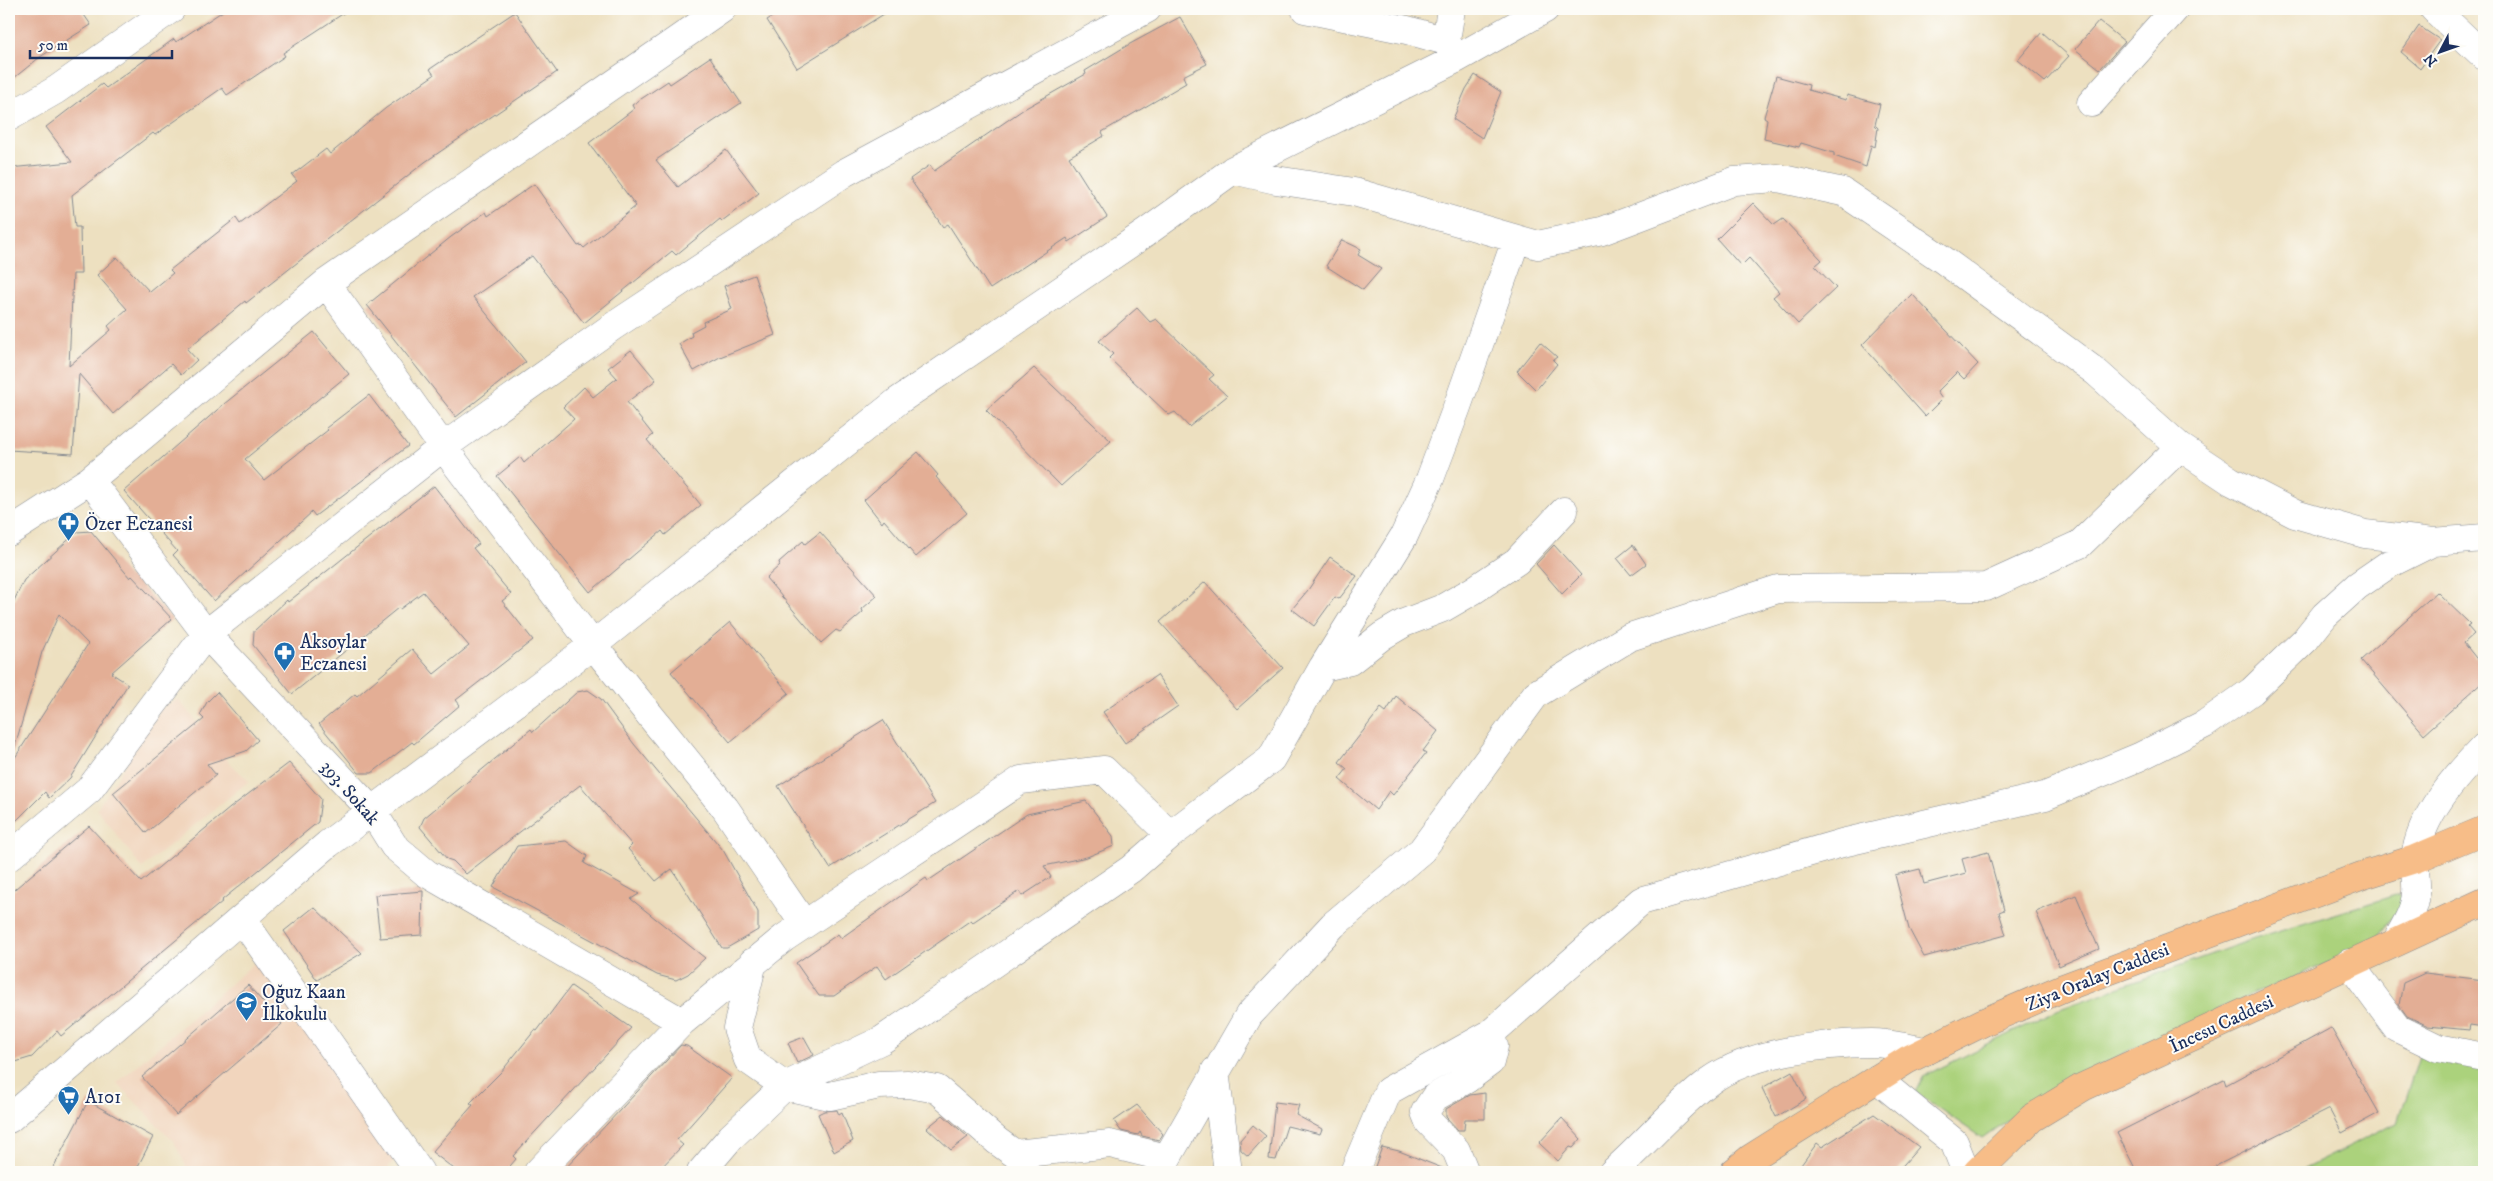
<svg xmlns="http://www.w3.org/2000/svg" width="2493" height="1181" font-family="'IM FELL DW Pica',serif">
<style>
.built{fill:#f1d5bd}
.green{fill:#abd27c;stroke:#63806d}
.building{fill:#e3ae95}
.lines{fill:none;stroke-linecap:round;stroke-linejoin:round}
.minor-casing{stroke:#84888f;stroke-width:29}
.major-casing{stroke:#84888f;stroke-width:29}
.minor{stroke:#fff;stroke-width:28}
.major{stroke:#f7bd88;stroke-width:28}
.labels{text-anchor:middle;stroke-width:4;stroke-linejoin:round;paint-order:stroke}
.poi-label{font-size:19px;fill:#1b2f5e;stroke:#fdfcf7;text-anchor:start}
.street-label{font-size:19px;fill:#1b2f5e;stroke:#fdfcf7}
</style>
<rect width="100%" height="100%" fill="#fdfcf7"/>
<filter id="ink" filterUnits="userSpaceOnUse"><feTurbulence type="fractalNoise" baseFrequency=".02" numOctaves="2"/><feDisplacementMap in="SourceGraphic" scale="10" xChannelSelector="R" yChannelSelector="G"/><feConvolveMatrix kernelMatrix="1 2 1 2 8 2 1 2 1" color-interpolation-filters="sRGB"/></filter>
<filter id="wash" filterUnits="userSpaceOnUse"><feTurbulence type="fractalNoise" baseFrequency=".0096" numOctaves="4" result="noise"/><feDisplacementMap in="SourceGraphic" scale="20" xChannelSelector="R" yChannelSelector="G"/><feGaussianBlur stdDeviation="1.12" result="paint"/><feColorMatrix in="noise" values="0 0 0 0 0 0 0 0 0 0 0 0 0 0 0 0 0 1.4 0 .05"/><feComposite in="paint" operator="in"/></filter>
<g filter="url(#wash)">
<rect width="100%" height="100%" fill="#ede0c0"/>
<!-- built -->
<path class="built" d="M178 699 230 763 249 781 142 868 97 809 161 709Z
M260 958 397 1158 384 1172H189L174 1142 117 1083Z"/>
<!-- green -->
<path class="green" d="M2399 894 2404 903 2373 944 2230 1004 2136 1047 2047 1092 1982 1138 1915 1092 1924 1076 2057 1010 2245 942Z
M2424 1041 2484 1057V1172H2298L2397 1123Z"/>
<g id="blocks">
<!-- building -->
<path class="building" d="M9 9H80L91 25 40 57 9 82Z
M226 9H350L283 53 285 56 227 95 222 88 155 135 153 133 72 195 75 227H80L81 274H73L69 366 111 330 108 326 127 309 97 275 117 257 150 292 173 273 170 270 236 218 240 224 297 181 292 175 326 149 330 154 386 108 434 75 430 69 515 12 557 72 425 162 246 303 245 301 187 349 197 360 181 375 171 364 113 414 79 374 73 454 9 450V228H13L9 168 72 162 46 127 102 84 106 88 174 39 176 42Z
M785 9H892L797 68 767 20Z
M1180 17 1207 64 1183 76 1186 83 1102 132 1104 136 1069 157 1107 217 1069 242 1067 238 990 289 948 224 943 227 910 179 930 165 934 171 1024 109 1086 74 1085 71 1128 45Z
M2099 21 2125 42 2100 69 2075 49Z
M2419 26 2440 40 2420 68 2401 52Z
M2042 32 2069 56 2045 82 2018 60Z
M710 57 741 103 656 160 678 187 726 150 759 193 722 221 720 219 676 255 672 251 584 323 532 256 473 297 526 362 456 417 367 305 451 237 486 212 488 216 534 184 578 246 581 245 584 248 636 206 589 143 634 109 632 105 668 81 670 84Z
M1475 75 1501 92 1482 138 1453 119 1466 89Z
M1776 76 1809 85 1808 90 1846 100 1847 95 1880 104 1875 125 1878 128 1875 147 1871 145 1866 167 1834 156V153L1801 143 1799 147 1764 139 1767 119 1764 117Z
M1753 203 1774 225 1783 219 1822 260 1815 266 1836 288 1798 324 1773 297 1779 292 1749 258 1741 266 1717 239Z
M1342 240 1361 249 1358 255 1381 269 1363 290 1326 266Z
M754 275 775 335 720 357 694 371 679 344 692 336 691 332 704 325 703 322 732 309 724 286Z
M1912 294 1978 364 1964 379 1957 372 1937 392 1942 399 1925 416 1862 345Z
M1137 308 1150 322 1156 319 1214 375 1209 379 1227 396 1189 427 1175 412 1169 415 1109 358 1113 354 1099 341Z
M314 332 349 374 245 459 264 480 328 430 326 428 369 395 408 446 315 516 312 512 214 601 173 555 177 551 124 491 224 404Z
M1540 342 1557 357 1553 360 1557 364 1536 390 1517 371Z
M631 350 656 380 627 402 653 435 647 440 701 505 665 535 662 531 590 592 497 476 520 457 524 463 574 419 563 407 584 387 593 397 617 378 608 368Z
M1034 368 1111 441 1061 486 986 410Z
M918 452 938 475 936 477 967 513 916 557 884 520 882 523 864 500Z
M434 486 479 544 473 548 511 594 502 601 533 640 456 700 460 705 414 744 412 742 372 773H359L319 724 355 694 357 696 412 649 434 674 469 646 423 592 400 609 398 608 292 694 253 645 254 631 287 600 288 602Z
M91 531 130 578 132 576 172 619 111 673 128 684 70 778 49 798 45 792 9 828V767L88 644 59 614 42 652 13 753H9V611L24 580 77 532Z
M820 532 877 596 862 609 863 612 840 632 836 630 821 643 766 578 780 565 779 562 803 541 805 544Z
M1554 545 1581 575 1562 594 1536 564Z
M1633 545 1646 564 1631 575 1617 558Z
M1330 557 1357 576 1339 599 1335 597 1314 626 1292 609 1308 590Z
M1205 582 1283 668 1237 709 1160 622Z
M2437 592 2470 624 2467 626 2474 634 2464 643 2484 668V681L2424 734 2361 660Z
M730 622 789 693 730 742 671 672Z
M1157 675 1178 706 1125 743 1103 712Z
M588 690 601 699 634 744 723 850 758 912V930L727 948H722L672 869 656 881 628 849 632 845 580 785 466 874 453 861 447 859 420 827 424 818 531 729 533 732 577 692Z
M217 692 258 740 246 751 207 764 216 775 146 833 113 793 204 719 200 715 207 702Z
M1396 696 1438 731 1423 751 1426 753 1393 795 1389 791 1376 810 1339 779 1347 769 1339 762 1381 708 1386 712Z
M883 720 935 803 830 868 778 786Z
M289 763 321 799 318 822 222 900 223 901 61 1036 57 1031 32 1057 9 1064V894L89 826 141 882 230 808Z
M1086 801 1113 836 1114 846 1087 857 1044 866 1051 877 1022 896 1019 891 973 922 971 920 886 979 877 966 834 996H819L796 963 838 934 841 938 926 878 928 881 1027 814Z
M566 841 587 856 584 863 639 894 631 899 705 958 688 974 676 980 657 975 493 887 517 846Z
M1988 852 2004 910 1999 912 2006 935 1924 957 1909 929 1895 875 1920 869 1924 884 1966 873 1962 859Z
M423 891 422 935 380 938 375 895Z
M2076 895 2099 949 2059 966 2036 912Z
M314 907 362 953 317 980 284 931Z
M2425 973 2484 980V1027L2470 1025 2469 1030 2428 1026 2407 1016 2399 1005 2403 983Z
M248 985 282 1024 176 1115 142 1077Z
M571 986 631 1028 513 1156 516 1159 505 1172H458L432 1152 473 1105 470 1103 501 1072 535 1030 537 1031Z
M2331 1028 2379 1113 2342 1133 2329 1109 2204 1172H2137L2117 1133 2224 1079 2226 1085Z
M804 1037 814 1055 797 1063 788 1043Z
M681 1045 687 1046 732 1078 677 1140 683 1145 657 1172H562Z
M1792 1071 1806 1099 1776 1117 1762 1088Z
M1485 1093V1119H1465L1464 1130H1458L1446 1117V1109L1470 1095Z
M88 1101 153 1137 135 1172H51Z
M1275 1102 1299 1105 1296 1115 1322 1129 1320 1134 1287 1126 1276 1160 1269 1159Z
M1137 1105 1163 1134 1159 1140 1142 1136 1140 1132 1138 1135 1121 1131 1114 1121Z
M837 1110 839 1115 842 1113 853 1141 834 1152 818 1114 824 1111Z
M1874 1114 1919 1147 1897 1172H1796L1817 1143 1822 1147Z
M943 1115 968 1137 951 1150 927 1128Z
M1562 1118 1581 1139 1573 1148 1570 1147 1558 1161 1539 1143Z
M1253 1125 1266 1136 1248 1156 1241 1150 1240 1140Z
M1382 1147 1399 1151 1447 1170 1448 1172H1373Z"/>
</g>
</g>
<g filter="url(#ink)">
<use href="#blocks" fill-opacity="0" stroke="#84888f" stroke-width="1"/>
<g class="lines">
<defs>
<path id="minor" d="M1305 9 1407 30 1446 41 1456 59
M2434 9 2484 56
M1446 41 1451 9
M2091 103 2175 9
M9 117 56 90 171 9
M1233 170 1276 180 1354 192 1538 245 1602 231 1734 181 1778 178 1843 192 1942 259 2096 372 2180 447 2231 481 2295 514 2365 534 2433 542 2484 538
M326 283 443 447 593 645 725 808 804 924
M90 480 206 634 372 811 394 846 426 873 682 1022
M9 532 90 480 326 283 722 9
M1323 667 1350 661 1382 636 1404 623 1443 608 1474 590 1517 561 1564 511
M9 857 89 790 206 634 443 447 612 327 844 173 1147 9
M242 919 420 1172
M2396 942C2404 927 2415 911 2416 893 2417 882 2414 870 2415 859 2420 815 2455 777 2484 747
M753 962 737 1028 748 1060 785 1086 830 1096 879 1085 908 1084 937 1089 997 1141 1015 1154 1110 1144 1167 1158
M2349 963 2397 1028 2438 1048 2484 1057
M1215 1071 1228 1172
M1877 1079 1954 1142 1966 1172
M9 1119 328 844 593 645 898 401 1144 234 1233 170 1456 59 1545 9
M538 1172 682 1022 784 938 1021 780 1104 770 1170 835 1271 759 1323 667 1404 536 1430 479 1457 407 1516 240
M701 1172 731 1137 785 1086 882 1040 1131 869 1170 835
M1159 1172 1249 1015 1333 925 1422 850 1536 694 1630 637 1778 589 1986 587 2080 544 2180 447
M1354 1172 1388 1091 1490 1034 1641 901 1842 843 2045 796 2139 757 2205 724 2252 691 2305 640 2325 615 2357 586 2389 564 2433 542
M1465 1172 1456 1150 1429 1122 1425 1112 1435 1097 1467 1079 1490 1062 1494 1046 1490 1034
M1613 1172C1646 1143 1675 1107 1710 1081 1749 1052 1825 1043 1872 1043 1889 1043 1908 1048 1925 1051"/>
<path id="major" d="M1734 1172 1751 1158 1907 1060 1984 1022 2063 988 2361 876 2415 859 2484 830
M1977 1172 2032 1118 2083 1087 2484 902"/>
</defs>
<!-- minor casing -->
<use href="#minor" class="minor-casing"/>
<!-- major casing -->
<use href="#major" class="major-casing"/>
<!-- minor -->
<use href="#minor" class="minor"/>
<!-- major -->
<use href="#major" class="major"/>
</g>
</g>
<!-- icons -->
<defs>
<symbol id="pharmacy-pin" viewBox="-11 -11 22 30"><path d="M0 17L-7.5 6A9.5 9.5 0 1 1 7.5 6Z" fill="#1f6fb2" stroke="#fdfcf7"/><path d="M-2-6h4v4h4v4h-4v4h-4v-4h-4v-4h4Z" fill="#fff"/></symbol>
<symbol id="school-pin" viewBox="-11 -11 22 30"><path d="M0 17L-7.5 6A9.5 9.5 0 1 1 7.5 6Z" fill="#1f6fb2" stroke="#fdfcf7"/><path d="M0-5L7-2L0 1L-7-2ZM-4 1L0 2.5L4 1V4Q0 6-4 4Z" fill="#fff"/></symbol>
<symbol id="supermarket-pin" viewBox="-11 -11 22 30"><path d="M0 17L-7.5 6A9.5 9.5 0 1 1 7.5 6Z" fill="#1f6fb2" stroke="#fdfcf7"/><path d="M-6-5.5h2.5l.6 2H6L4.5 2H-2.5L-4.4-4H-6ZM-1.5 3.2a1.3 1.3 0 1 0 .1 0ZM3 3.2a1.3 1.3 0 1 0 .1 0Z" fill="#fff"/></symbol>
</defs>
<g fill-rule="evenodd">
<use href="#pharmacy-pin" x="56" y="510" width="25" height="34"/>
<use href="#pharmacy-pin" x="272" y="640" width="25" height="34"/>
<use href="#school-pin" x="234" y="990" width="25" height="34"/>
<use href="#supermarket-pin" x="56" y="1084" width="25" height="34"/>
</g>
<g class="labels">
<!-- poi labels -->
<g class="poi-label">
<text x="85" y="530">Özer Eczanesi</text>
<text x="300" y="648">Aksoylar<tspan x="300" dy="22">Eczanesi</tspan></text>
<text x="262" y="998">Oğuz Kaan<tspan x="262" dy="22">İlkokulu</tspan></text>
<text x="85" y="1103">A101</text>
</g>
<!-- street labels -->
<g class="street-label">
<text transform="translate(351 792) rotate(49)" y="7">393. Sokak</text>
<text transform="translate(2097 976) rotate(-22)" y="7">Ziya Oralay Caddesi</text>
<text transform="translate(2221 1023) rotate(-25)" y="7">İncesu Caddesi</text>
</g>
</g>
<!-- margin -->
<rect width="2493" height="1181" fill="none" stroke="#fdfcf7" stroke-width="30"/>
<!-- north arrow -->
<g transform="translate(2440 52) rotate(229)" stroke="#fdfcf7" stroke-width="4" paint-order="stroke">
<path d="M0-4L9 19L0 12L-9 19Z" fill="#1b2f5e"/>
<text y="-8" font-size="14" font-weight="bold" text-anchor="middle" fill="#1b2f5e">N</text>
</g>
<!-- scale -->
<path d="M30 50v8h142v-8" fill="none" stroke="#1b2f5e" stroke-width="2.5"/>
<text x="38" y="50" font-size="15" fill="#1b2f5e" stroke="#fdfcf7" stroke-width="4" paint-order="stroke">50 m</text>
</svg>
